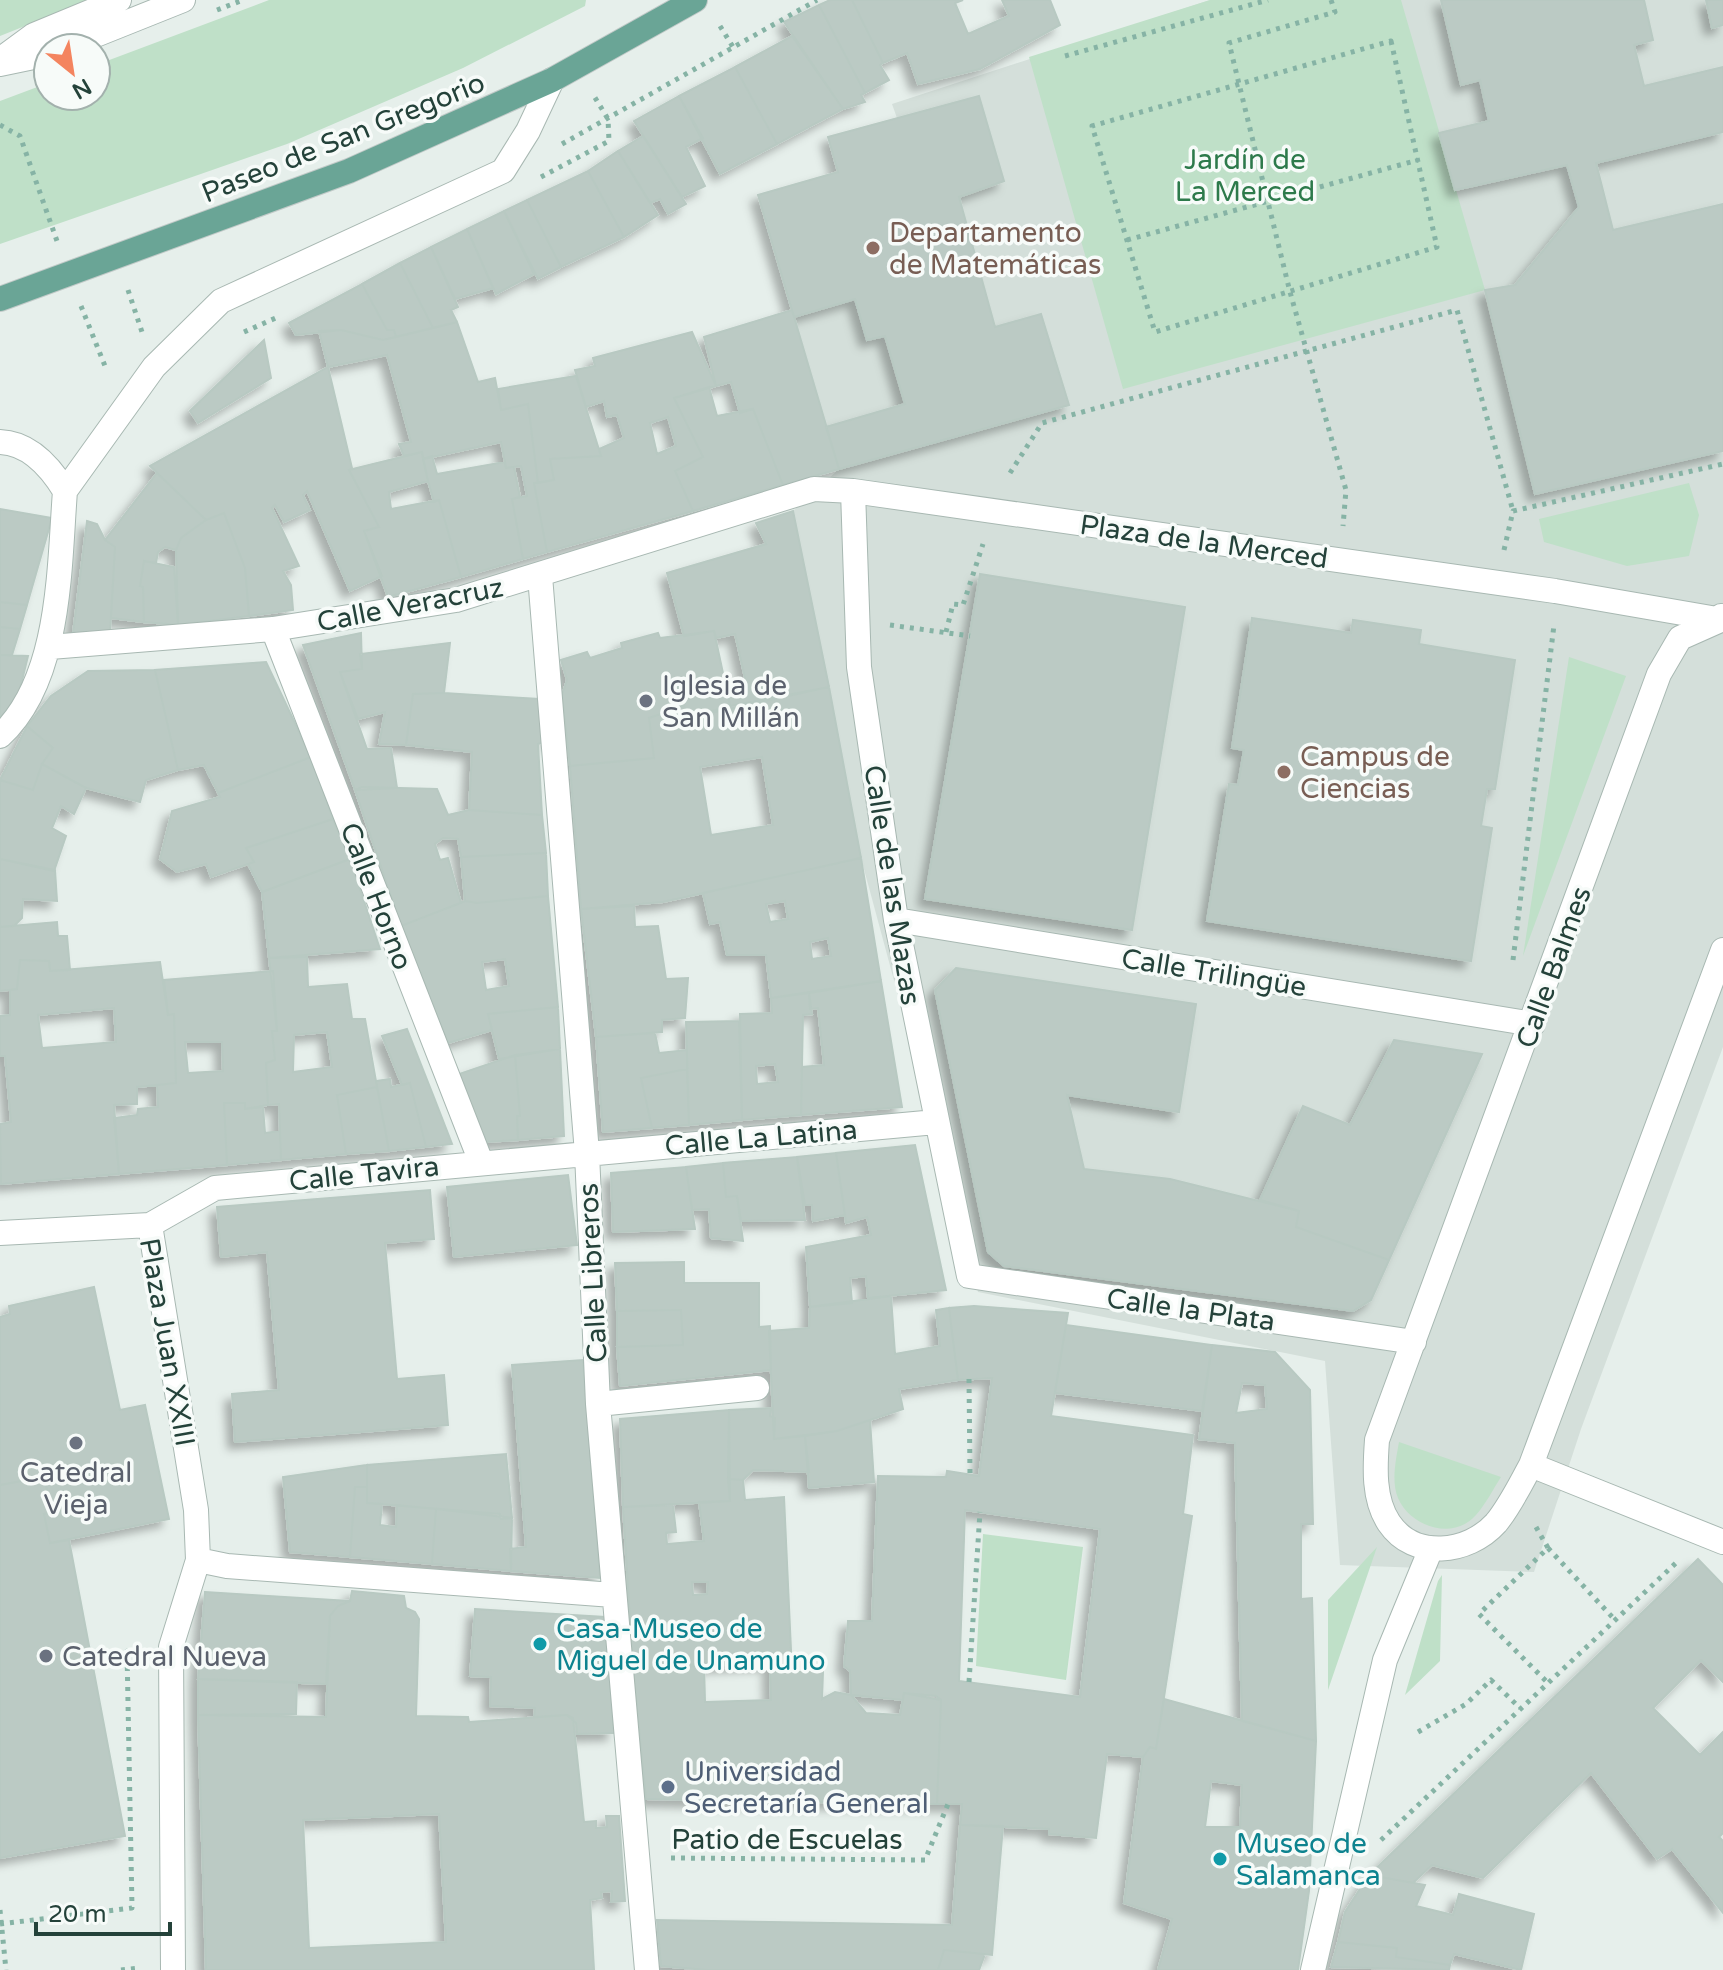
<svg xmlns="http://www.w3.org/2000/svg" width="1723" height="1970" font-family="'Varela Round',sans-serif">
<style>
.built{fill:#d4dfda}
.green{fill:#bfe0c8}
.building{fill:#bbcac4;stroke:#b8c9c2;stroke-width:2;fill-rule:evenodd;filter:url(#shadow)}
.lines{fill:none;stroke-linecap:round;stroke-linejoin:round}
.street-casing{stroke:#a8b8b2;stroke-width:26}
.primary-casing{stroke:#c2cac8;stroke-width:26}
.path{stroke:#86b3a5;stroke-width:5;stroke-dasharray:4 6;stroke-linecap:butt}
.street{stroke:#fff;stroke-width:24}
.primary{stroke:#6aa596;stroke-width:24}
.education-dot{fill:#8d6e63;stroke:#f7fbf9;stroke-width:3}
.worship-dot{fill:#6b7280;stroke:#f7fbf9;stroke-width:3}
.culture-dot{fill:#0f9aa8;stroke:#f7fbf9;stroke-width:3}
.service-dot{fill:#5c6f8a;stroke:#f7fbf9;stroke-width:3}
.labels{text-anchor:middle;stroke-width:7;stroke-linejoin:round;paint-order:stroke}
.street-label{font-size:28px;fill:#24423a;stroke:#f7fbf9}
.park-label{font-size:28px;fill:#2d7a4b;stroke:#f7fbf9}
.education-label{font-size:28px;fill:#785e54;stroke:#f7fbf9;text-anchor:start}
.worship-label{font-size:28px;fill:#5b616d;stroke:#f7fbf9;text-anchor:start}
.culture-label{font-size:28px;fill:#0d838f;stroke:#f7fbf9;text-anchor:start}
.service-label{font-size:28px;fill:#4e5e75;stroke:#f7fbf9;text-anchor:start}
</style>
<defs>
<filter id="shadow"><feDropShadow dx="-7" dy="7" stdDeviation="4" flood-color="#0004"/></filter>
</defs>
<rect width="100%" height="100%" fill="#e6efeb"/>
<!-- built -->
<path class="built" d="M1210 0H1723V1047L1581 1429 1534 1572 1340 1565 1325 1361 978 1292 861 858 793 511 839 469 758 195 838 172 828 137 897 118 892 104Z"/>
<!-- green -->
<path class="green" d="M0 0H90L0 36Z
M269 0H586L585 6 463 68 287 144 0 244V101L48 83V96H96V65Z
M1210 0H1401L1485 290 1123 389 1029 57Z
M1689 483 1699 515 1689 556 1627 566 1544 542 1539 519Z
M1569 657 1626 676 1523 956Z
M1399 1442 1501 1477C1493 1489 1486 1504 1476 1515 1454 1541 1410 1527 1398 1498 1391 1482 1396 1459 1399 1442Z
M983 1534 1083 1547 1066 1680 976 1666Z
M1377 1547 1328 1690V1600Z
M1442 1575 1440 1661 1405 1695 1438 1581Z"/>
<!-- building -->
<path class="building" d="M830 0H852L883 63 880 65 889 80 865 93 819 5Z
M852 0H963L955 3 968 34 1009 16 1002 0H1050L1060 25 980 69 918 84 907 53 883 63Z
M1441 0H1644L1653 40 1634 45 1644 86 1723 67V132L1596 163 1613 230 1723 204V451L1535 494 1485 290 1515 285 1579 207 1567 165 1455 190 1439 133 1489 121 1480 80 1461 85Z
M1706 0H1723V25L1712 28Z
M819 5 865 93 861 95 865 102 843 109 784 22Z
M792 36 843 109 777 144 735 67Z
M735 67 777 144 720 174 679 96Z
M679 96 703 138 686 147 705 186 682 197 634 121Z
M979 96 1004 181 959 197 995 327 1041 314 1069 405 839 469 826 427 905 404 885 336 867 340 855 299 794 317 758 195 838 172 828 137Z
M643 136 686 204 668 214 660 199 650 203 618 151Z
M618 151 658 215 624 237 588 171Z
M588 171 624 237 561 267 527 200Z
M527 200 561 267 538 279 504 211Z
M504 211 534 274 496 294 467 229Z
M467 229 493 288 455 299 431 247Z
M431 247 458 307 451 310 457 322 433 328 400 263Z
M400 263 433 328 396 337 394 330H387L362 284Z
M362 284 387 330H394L396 337 383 340 341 330 296 335 289 323Z
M792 310 839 469 783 485 753 409 740 413 731 382 716 386 704 337Z
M457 322 478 382 495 378 501 410 528 404 538 483H534L547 552 523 559 512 499 527 496 521 466 506 468 501 442 423 459 422 452 404 456 399 444 411 442 387 355 328 367 319 331 341 330 383 340Z
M692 332 716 386 674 398 703 457 675 471 693 511 547 552 534 483 554 480 550 459 601 456 599 449 624 438 617 415 607 417 604 401 586 407 575 370 595 366 593 358ZM668 417 676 446 657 454 650 423Z
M264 340 271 378 198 423 190 411Z
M328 367 352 468 349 470 379 527 364 531 382 576 350 591 307 491 303 495 310 510 284 522 275 505 272 508 299 566 283 571 291 585 293 610 249 616 245 568 224 513 206 520 150 466Z
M576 376 601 456 550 459 554 480 538 483 528 404 501 410 498 389Z
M709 387 717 416 753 409 783 485 693 511 675 471 703 457 674 398Z
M422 452 428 481 389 492 391 509 439 500 461 577 388 597 364 531 379 527 349 470Z
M432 456 437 474 505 462 506 468 514 467 520 497 512 499 523 559 461 577 439 500 434 502 428 481 423 459Z
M157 473 206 520 181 538 176 550 165 547 158 552 156 563 144 561 140 586 143 587 144 622 111 618 115 547 105 540Z
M0 509 52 518 27 605 0 602Z
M793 511 829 687 730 706 727 692 747 687 735 634 716 638 714 631 684 636 667 573 766 544 756 523Z
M224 513 245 568 249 616 178 625 176 550 181 538 206 520Z
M87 521 97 524 105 540 115 547 110 633H73Z
M144 561 174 567 178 625 144 622 143 587 140 586Z
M980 574 1185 607 1132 930 925 899Z
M0 602 27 605 20 629 0 627Z
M1252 618 1351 633 1353 620 1421 630 1419 644 1515 660 1495 789H1487L1481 826 1492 828 1471 961 1207 921 1229 784 1238 785 1244 750 1232 748Z
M0 627 20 629 12 655H0Z
M714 631 730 706 688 718 684 706 649 718 654 758 570 766 562 695 567 680 561 660 587 652 590 658 622 648 621 643 658 633 660 638Z
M361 633 362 669 340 672 367 749 391 748 397 788 355 790 303 645Z
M450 643 444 693 413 694 406 745 379 744 385 712 358 719 340 672 362 669 360 654Z
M0 655 28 656 16 705 0 717Z
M266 662 311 757 218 793 204 765 178 770 155 670Z
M155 670 178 770 146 780 140 802 86 788 42 764 53 748 27 726 51 696 88 671Z
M829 687 861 858 663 902 581 909 570 766 654 758 649 718 684 706 688 718ZM762 757 773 825 711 835 700 767Z
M444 693 539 699 546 741 538 744 542 815 469 810 472 752 406 745 413 694Z
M27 726 53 748 42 764 33 790 0 780Z
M311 757 333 819 246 848 254 862 211 877 206 864 177 872 160 859 172 811 220 797 218 793Z
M42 764 86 788 74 814 61 806 52 828 66 836 54 871 0 859V780L33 790Z
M362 787 437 789 448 815 469 810 542 815 546 853 461 857 458 839 443 838 435 844 440 860 448 858 461 903 401 926 355 790Z
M333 819 350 859 262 892 248 864 254 862 246 848Z
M546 853 548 896 477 903 465 901 461 857Z
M861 858 881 981 771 998 766 955H727L720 922 710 924 703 893ZM785 901 788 919 770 922 766 904ZM828 938 831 956 812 959 810 942Z
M0 859 55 870 57 901 23 899 22 918 14 926 0 927Z
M350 859 380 949 269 958 262 892Z
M548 896 558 1007 488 1014 492 1030 448 1043 401 926 465 901 477 903ZM505 959 509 986 486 990 482 962Z
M634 906 635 927 658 926 666 979 688 978 685 1018 662 1020V1032L596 1037 581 909Z
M57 922 58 936H67L70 970 50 971 49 961 20 960 17 989 0 991V927Z
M307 957 308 987 347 984 352 1019H365L377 1087 337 1095 346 1154 281 1160 279 1104 268 1105 266 1063 275 1060 272 1031H277L269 958ZM327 1032 332 1067 293 1072 294 1035Z
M20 960 49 961 50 971 160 962 168 1015 174 1014 176 1083 137 1087V1104L114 1105 119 1174 1 1184 0 1124 11 1122 5 1056H0V1016L10 1015V990L17 989ZM114 1008 116 1042 42 1048 38 1015Z
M956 968 1196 1004 1179 1112 1067 1095 1084 1169 1170 1179 1299 1211 1296 1227 1389 1260 1371 1300 1353 1311 1004 1266 988 1252 935 990Z
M273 971 277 1031H272L275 1060 266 1063 268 1105 245 1109V1103H224L227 1165 119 1174 114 1118 137 1115 138 1109 158 1107 157 1085 176 1083 174 1014 168 1015 164 980ZM185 1042H222L223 1071 188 1073Z
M881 981 902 1107 801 1115 802 1067 824 1065 818 1008 810 1009 809 993Z
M809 993 812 1014 803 1015 801 1115 742 1120 740 1014 772 1013 771 998ZM775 1064 778 1082 757 1084 756 1066Z
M558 1007 560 1049 499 1059 488 1014Z
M739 1021 742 1120 689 1125 686 1022Z
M407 1029 435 1100 452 1144 426 1147 410 1083 402 1085 382 1036Z
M655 1033 659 1053 687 1050V1069L641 1078 652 1128 603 1132 596 1037Z
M1394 1040 1482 1054 1389 1260 1296 1227 1299 1211 1260 1200 1303 1106 1350 1125Z
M560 1049 564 1136 518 1140 517 1116H520L515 1055Z
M515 1055 520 1116H517L518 1140 485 1142 459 1074Z
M687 1069 689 1125 652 1128 641 1078Z
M390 1079 391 1087 410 1083 426 1147 389 1151 376 1081Z
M377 1087 389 1151 346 1154 337 1095Z
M224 1103H245V1109L263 1107 265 1133 280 1131 281 1160 227 1165Z
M915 1145 946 1290 868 1298 866 1276 850 1278 852 1303 810 1307 806 1247 871 1235 867 1217 846 1223 836 1153Z
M836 1153 845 1215 813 1221 812 1205H805L797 1157Z
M797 1157 805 1220 741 1221 737 1196 726 1197 723 1163Z
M723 1163 726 1197 737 1196 743 1241 711 1238 709 1209 692 1210 686 1167Z
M686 1167 695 1229 613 1232 611 1173Z
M568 1175 577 1245 454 1257 447 1187Z
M430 1190 434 1239 385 1243 397 1379 444 1375 448 1425 235 1442 232 1394 279 1390 267 1252 221 1257 217 1207Z
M684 1262V1283H759V1327L770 1326 771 1370 620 1386 617 1347 683 1345 681 1310 617 1311 615 1263Z
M94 1287 120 1410 145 1405 169 1519 50 1543 44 1514 52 1512 44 1477 0 1485V1317L10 1314 9 1306Z
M891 1296 895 1354 940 1346 936 1310 949 1308 958 1380 899 1389 903 1409 837 1431 774 1439 769 1331 809 1328 810 1307Z
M974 1306 1068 1313 1051 1416 1193 1435 1183 1514 1192 1516 1156 1749 1150 1747 1143 1757 1107 1754 1096 1838 1049 1834V1829L960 1825 962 1804H937L941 1700 904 1693 903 1700 851 1695 850 1671 844 1666 848 1621H872L878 1476 946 1477 947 1471 979 1476 992 1378 958 1380 949 1308ZM965 1510 1100 1529 1080 1697 959 1681Z
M681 1310 683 1345 617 1347V1311Z
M1066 1325 1212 1345 1202 1411 1055 1393Z
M1212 1345 1275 1352 1310 1390 1313 1524H1301V1599L1312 1598 1316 1741 1242 1721 1235 1443 1199 1439ZM1242 1383 1265 1385 1267 1409 1236 1413Z
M583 1360 600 1578 511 1571 510 1549 526 1547 512 1365Z
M771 1408 770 1416 775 1418 774 1439 805 1436 809 1472 753 1470 743 1480 728 1479 729 1410Z
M729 1410 730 1501 623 1507 620 1419Z
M870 1420 874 1482 809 1488 805 1436 837 1431Z
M506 1454 512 1518 501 1519 500 1514 367 1503V1465Z
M367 1465V1487H355L350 1557 290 1552 283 1477Z
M44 1477 52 1512 44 1514 50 1543 69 1540 125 1836 0 1858V1485Z
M728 1479 743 1480 745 1500 784 1497 792 1672H770L771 1663 633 1669 623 1507 673 1505 676 1532 666 1533 667 1544 704 1541 699 1502 730 1501ZM692 1582H708L707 1594 693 1595Z
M355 1487H367V1503L382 1504 380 1525 396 1527 397 1505 436 1509 432 1564 350 1557Z
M436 1509 512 1518 511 1571 432 1564Z
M1698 1559 1723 1585V1682L1701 1660 1653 1708 1700 1755 1723 1732V1833L1719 1837 1723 1841V1913L1672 1849 1657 1859 1591 1773 1483 1878 1432 1865 1413 1883 1369 1875Z
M352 1591 404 1596 406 1608 415 1612 419 1619 416 1716 468 1717 469 1722 567 1715 573 1718 584 1822 596 1821V1828L607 1827 606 1816H619L625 1901 611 1902 612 1891 601 1892 602 1898 590 1900 594 1970H206L198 1715 326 1717 330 1616 338 1606 350 1601ZM439 1814 446 1942 309 1948 303 1820Z
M205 1592 350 1601 338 1606 330 1616 326 1684 198 1679Z
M475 1609 605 1617 614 1733 577 1734 576 1723 567 1715 534 1717 535 1708 490 1706 491 1677 470 1676Z
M704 1664 705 1702 771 1700 770 1672H823L822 1699 835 1692 851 1695 866 1713 900 1715 904 1693 936 1696 941 1700 937 1804 646 1799 633 1669Z
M198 1679 297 1682 296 1714 198 1715Z
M1164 1699 1316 1741 1309 1891 1298 1970H1158L1172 1919 1124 1903 1143 1757 1150 1747 1156 1749ZM1211 1781 1242 1785 1240 1827H1205Z
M960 1825 1003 1826 992 1955 944 1950 938 1970H707L661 1966 657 1920 952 1925Z
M1369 1875 1425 1885 1416 1906 1453 1915 1459 1894 1534 1914 1521 1970 1454 1954 1450 1965 1396 1957 1397 1948 1338 1942 1345 1912Z
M1338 1942 1397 1948 1396 1957 1450 1965 1449 1970 1331 1967Z
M944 1950 985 1954 979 1970H938Z"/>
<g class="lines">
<defs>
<path id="street" d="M63 48 183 0
M0 60 34 35 119 0
M0 64 48 54
M0 442C29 443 51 468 65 491
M65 491 154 367 221 301 503 171 528 131 552 80
M853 491 859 667 896 920 969 1276 1414 1342
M540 576 587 1153 598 1404 647 1970
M1723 619 1680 638 1659 674 1377 1440C1375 1467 1373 1499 1389 1523 1414 1560 1468 1554 1496 1523 1510 1506 1520 1485 1531 1465L1723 950
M273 629 481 1162
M50 647 273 629 456 600 814 489 853 491 1555 591 1717 619 1721 616
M0 736C61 680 59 568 65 491
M896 920 1533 1024
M150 1225 215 1188 936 1122
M0 1233 150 1225 196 1510 198 1560 171 1647 173 1970
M598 1404 757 1388
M1531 1465 1723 1542
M198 1560 227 1566 613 1595
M1313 1970 1385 1660 1430 1551"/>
<path id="primary" d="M0 299 349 171 552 80 695 0"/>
</defs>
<!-- street casing -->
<use href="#street" class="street-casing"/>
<!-- primary casing -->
<use href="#primary" class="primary-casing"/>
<!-- path -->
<path class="path" d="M1331 0 1335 12 1229 43 1290 292 1346 490 1343 526
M217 10 243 0
M720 26 733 47
M1391 41 1437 247 1155 332 1092 126Z
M1065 56 1268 0
M0 125 20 136 57 241
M562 144 817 0
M541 177 609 141 608 119 594 96
M1127 240 1418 160
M128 290 142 332
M81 306 107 371
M244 332 278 317
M1010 473 1042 423 1457 310 1513 511
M1504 550 1513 511 1723 464
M890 625 970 636
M946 632 953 604 963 605 983 544
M1513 960 1554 625
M969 1379 970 1474
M1536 1527 1548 1548 1479 1614 1548 1683
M1548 1548 1615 1620
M969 1682 980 1512
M1418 1732 1466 1704 1491 1680 1520 1708
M1381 1840 1677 1562
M671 1858 925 1860 948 1804
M0 1910 6 1970
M0 1924 132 1908 127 1651 138 1650
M121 1970 140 1968"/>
<!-- street -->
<use href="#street" class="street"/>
<!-- primary -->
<use href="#primary" class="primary"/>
</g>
<!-- markers -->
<g class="education-dot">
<circle cx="873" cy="248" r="8"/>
<circle cx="1284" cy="772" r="8"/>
</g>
<g class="worship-dot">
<circle cx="646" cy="701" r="8"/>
<circle cx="76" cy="1443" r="8"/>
<circle cx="46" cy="1656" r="8"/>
</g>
<g class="culture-dot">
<circle cx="540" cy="1644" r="8"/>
<circle cx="1220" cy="1859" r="8"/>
</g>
<circle class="service-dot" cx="668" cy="1787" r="8"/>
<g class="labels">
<!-- street labels -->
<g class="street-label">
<text transform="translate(343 137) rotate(-22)" y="10">Paseo de San Gregorio</text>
<text transform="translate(1204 541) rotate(8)" y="10">Plaza de la Merced</text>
<text transform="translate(410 604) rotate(-11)" y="10">Calle Veracruz</text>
<text transform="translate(893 885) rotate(81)" y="10">Calle de las Mazas</text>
<text transform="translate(377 896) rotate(69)" y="10">Calle Horno</text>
<text transform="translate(1553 967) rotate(-70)" y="10">Calle Balmes</text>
<text transform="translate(1214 972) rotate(9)" y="10">Calle Trilingüe</text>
<text transform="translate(761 1137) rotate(-5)" y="10">Calle La Latina</text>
<text transform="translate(364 1173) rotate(-6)" y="10">Calle Tavira</text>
<text transform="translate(592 1273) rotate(-93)" y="10">Calle Libreros</text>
<text transform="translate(1191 1309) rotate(8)" y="10">Calle la Plata</text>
<text transform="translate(168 1342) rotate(80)" y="10">Plaza Juan XXIII</text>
<text x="787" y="1849">Patio de Escuelas</text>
</g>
<!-- park labels -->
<g class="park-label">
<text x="1245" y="169">Jardín de<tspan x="1245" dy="32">La Merced</tspan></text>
</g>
<!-- education labels -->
<g class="education-label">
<text x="889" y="242">Departamento<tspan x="889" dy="32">de Matemáticas</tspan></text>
<text x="1300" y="766">Campus de<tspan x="1300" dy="32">Ciencias</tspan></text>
</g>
<!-- worship labels -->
<g class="worship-label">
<text x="662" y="695">Iglesia de<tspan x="662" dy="32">San Millán</tspan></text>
<text x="76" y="1482" text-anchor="middle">Catedral<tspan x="76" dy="32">Vieja</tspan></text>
<text x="62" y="1666">Catedral Nueva</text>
</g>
<!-- culture labels -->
<g class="culture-label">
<text x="556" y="1638">Casa-Museo de<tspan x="556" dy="32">Miguel de Unamuno</tspan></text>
<text x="1236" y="1853">Museo de<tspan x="1236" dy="32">Salamanca</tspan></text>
</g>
<!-- service labels -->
<g class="service-label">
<text x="684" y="1781">Universidad<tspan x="684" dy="32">Secretaría General</tspan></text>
</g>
</g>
<!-- north arrow -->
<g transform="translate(72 72) rotate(150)"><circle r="38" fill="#f7fbf9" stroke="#a3b1ad" stroke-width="2"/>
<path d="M0-6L14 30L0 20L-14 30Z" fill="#f4845f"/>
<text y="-12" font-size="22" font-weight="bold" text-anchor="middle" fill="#24423a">N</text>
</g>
<!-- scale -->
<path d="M36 1922v12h134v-12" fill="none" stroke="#24423a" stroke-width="4"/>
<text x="48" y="1922" font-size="24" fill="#24423a" stroke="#f7fbf9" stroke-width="6" paint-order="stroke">20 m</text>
</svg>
